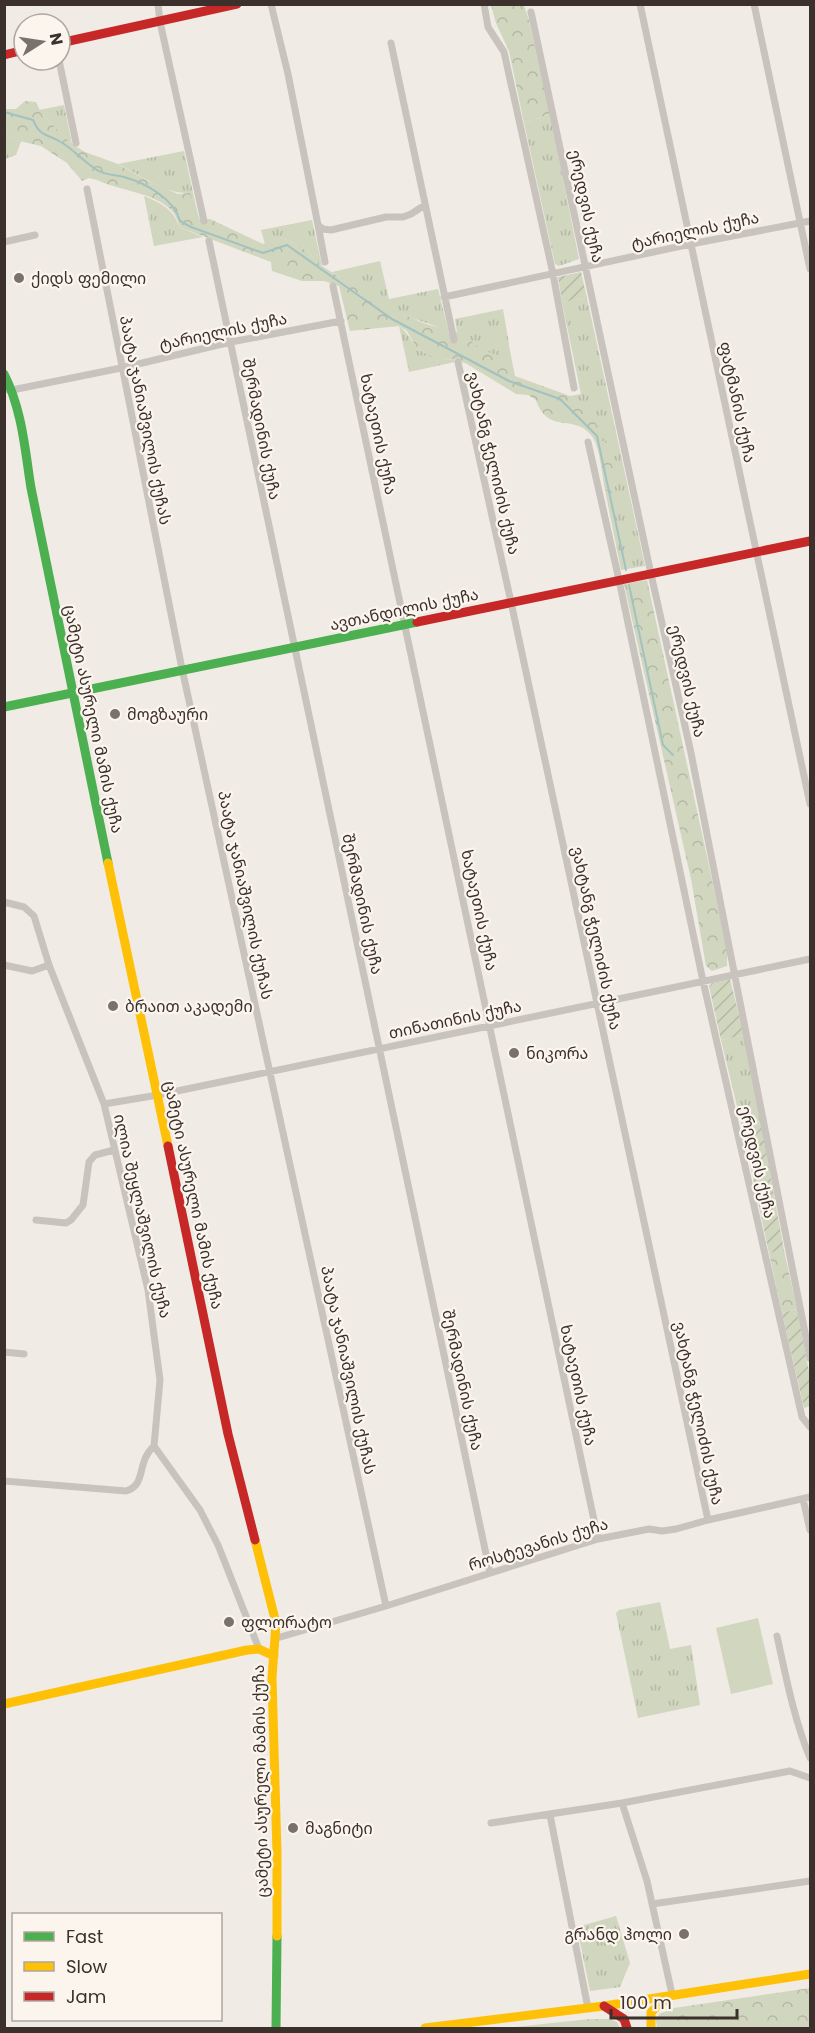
<svg xmlns="http://www.w3.org/2000/svg" width="815" height="2033" font-family="Poppins,'Noto Sans Georgian',sans-serif">
<style>
.grass{fill:url(#grass-tufts)}
.forest{fill:url(#forest-crowns)}
.garden{fill:url(#garden-furrows)}
.pitch{fill:#d1d6bf}
.lines{fill:none;stroke-linecap:round;stroke-linejoin:round}
.stream{stroke:#a1c2c1;stroke-width:2}
.street{stroke:#c9c3be;stroke-width:7}
.fast{stroke:#4caf50;stroke-width:9}
.slow{stroke:#ffc107;stroke-width:9}
.jam{stroke:#c62828;stroke-width:9}
.poi-dot{fill:#7a716c;stroke:#fbf5ee;stroke-width:2}
.labels{text-anchor:middle;stroke-width:4.5;stroke-linejoin:round;paint-order:stroke}
.street-label{font-size:16px;fill:#3b302b;stroke:#fbf5ee}
.poi-label{font-size:16px;fill:#3b302b;stroke:#fbf5ee;text-anchor:start}
</style>
<defs>
<pattern id="grass-tufts" width="24" height="20" patternUnits="userSpaceOnUse" patternTransform="scale(1.5)"><rect width="24" height="20" fill="#d1d6bf"/><path d="M3 7l-1-3M5 7V3M7 7l1-3M15 17l-1-3M17 17v-4M19 17l1-3" fill="none" stroke="#b4b8a4"/></pattern>
<pattern id="forest-crowns" width="20" height="18" patternUnits="userSpaceOnUse" patternTransform="scale(1.5)"><rect width="20" height="18" fill="#d1d6bf"/><path d="M2 6a3 3 0 1 1 6 0M12 15a3 3 0 1 1 6 0" fill="none" stroke="#b4b8a4"/></pattern>
<pattern id="garden-furrows" width="10" height="10" patternUnits="userSpaceOnUse" patternTransform="scale(1.5)"><rect width="10" height="10" fill="#d1d6bf"/><path d="M-1 1l2-2M0 10L10 0M9 11l2-2" fill="none" stroke="#b4b8a4"/></pattern>
</defs>
<rect width="100%" height="100%" fill="#f0ebe5"/>
<!-- grass -->
<path class="grass" d="M64 105 72 144 42 115 39 110Z
M550 114 579 259 559 266 555 264 524 123Z
M5 131 15 140 21 141 16 155 5 159Z
M184 151 199 220 189 193C164 194 141 175 118 164Z
M144 196C161 203 174 209 179 227L203 237 154 246Z
M312 220 322 266 306 250 281 237 265 244 261 230Z
M380 261 389 299 438 289 449 333C431 322 406 318 387 308 368 299 350 284 332 272Z
M587 298 645 566 621 570 605 490 612 492 616 484 579 406 570 396 581 394 562 302Z
M503 309 511 356H494L475 345 457 332 455 319Z
M399 326C409 333 410 341 418 348 427 356 443 361 454 359L455 362 409 372Z
M744 1035 761 1124 742 1127 721 1040Z
M660 1602 670 1649 691 1645 700 1705 638 1718 616 1613 619 1610Z
M616 1916 630 1963 620 1987 590 1991 577 1927Z"/>
<!-- forest -->
<path class="forest" d="M491 5H524L528 17 550 114 524 123 509 51 496 23Z
M25 101 36 102 42 115 72 144 85 152 118 164 150 182 178 194 190 193 200 220 210 219 263 244 281 237 306 250 322 266 388 308 426 324 440 328 449 333 457 332C478 345 485 356 511 356L515 376 570 396 594 420 604 439 610 454 616 484 612 493 605 490C602 476 600 445 591 435 573 413 548 435 536 400L528 395 516 394 467 364 454 359 436 360 416 347 407 331 399 326 350 331 339 286 324 281H302L272 271 271 262 179 227C178 221 176 215 171 210 153 192 120 191 97 180L89 178 82 181 67 163 41 146 15 140 5 131V109H16Z
M647 580 727 949V966L712 971 706 966 691 879 624 584Z
M784 1250 797 1309 782 1313 769 1253Z
M810 1988V2028H657L656 2021 659 2014 674 2008Z
M590 2019H609L617 2022 620 2028H505Z"/>
<!-- garden -->
<path class="garden" d="M581 272 587 298 562 302 558 277Z
M730 979 744 1035 721 1040 709 986 712 983Z
M761 1124 784 1250 769 1253 742 1127Z
M797 1309 810 1377V1406L804 1408 782 1313Z"/>
<!-- pitch -->
<path class="pitch" d="M758 1618 773 1684 731 1694 716 1628Z"/>
<g class="lines">
<!-- stream -->
<path class="stream" d="M4 112 33 120C41 138 46 133 61 142 74 150 84 162 97 170 105 175 116 175 124 177 146 183 174 199 180 221L191 227 263 253 287 245 392 319 509 381 560 399 597 436 626 570
M629 585 663 745 673 755"/>
<!-- street -->
<path class="street" d="M158 4 160 22 204 221
M271 4 288 74 318 225 323 229 331 230 386 217H403L411 214 425 205
M484 4 488 27 504 52 553 274 574 388
M640 4 810 804
M754 4 810 269
M531 12 651 574 691 753 810 1358
M50 22 51 24
M391 43 454 340
M59 60 76 143
M87 189 181 664 386 1606
M318 225 325 262
M209 241 490 1573
M4 242 35 235
M333 286 598 1539
M444 297 691 244 810 221
M458 362 511 602 708 1520
M4 389 12 390 121 368 231 342 341 321
M588 442 619 580 703 981 802 1417 810 1427
M4 902 24 907 34 916 49 965 104 1104 148 1290 160 1380 154 1446 200 1510 218 1545 259 1649
M4 965 32 971 49 965
M104 1104 158 1095 810 959
M36 1220 66 1223 71 1220 83 1205 89 1162 95 1155 114 1150
M4 1352 24 1354
M4 1481 126 1491C147 1485 136 1462 154 1446
M803 1499 810 1530
M777 1636C786 1677 794 1719 810 1758
M277 1638 386 1606 598 1539 649 1529 662 1531 676 1529 708 1520 810 1497
M622 1803 647 1881 672 1994
M550 1815 588 2008
M491 1823 622 1803 790 1771 810 1778
M652 1904 810 1881"/>
<!-- fast -->
<path class="fast" d="M4 374C22 409 25 450 31 488L108 863
M4 707 417 622
M276 2028 277 1936"/>
<!-- slow -->
<path class="slow" d="M108 863 168 1146
M255 1540 276 1623 272 1678 277 1853V1936
M4 1704 247 1650 259 1649 274 1656
M425 2028 604 2006 810 1974
M651 2028V2012L671 1995"/>
<!-- jam -->
<path class="jam" d="M60 43 237 4
M4 55 24 50
M417 622 810 541
M168 1146 228 1434 255 1540
M604 2006 624 2019 627 2028"/>
</g>
<!-- markers -->
<g class="poi-dot">
<circle cx="19" cy="278" r="6"/>
<circle cx="115" cy="714" r="6"/>
<circle cx="113" cy="1006" r="6"/>
<circle cx="514" cy="1053" r="6"/>
<circle cx="229" cy="1622" r="6"/>
<circle cx="293" cy="1828" r="6"/>
<circle cx="684" cy="1934" r="6"/>
</g>
<g class="labels">
<!-- street labels -->
<g class="street-label">
<text transform="translate(587 206) rotate(78)" y="6">ერედვის ქუჩა</text>
<text transform="translate(695 230) rotate(-12)" y="6">ტარიელის ქუჩა</text>
<text transform="translate(223 331) rotate(-12)" y="6">ტარიელის ქუჩა</text>
<text transform="translate(738 402) rotate(78)" y="6">ფატმანის ქუჩა</text>
<text transform="translate(146 420) rotate(79)" y="6">პაატა ჯანიაშვილის ქუჩას</text>
<text transform="translate(262 429) rotate(79)" y="6">შერმადინის ქუჩა</text>
<text transform="translate(379 434) rotate(78)" y="6">ხატაეთის ქუჩა</text>
<text transform="translate(494 463) rotate(77)" y="6">ვახტანგ ჭელიძის ქუჩა</text>
<text transform="translate(404 609) rotate(-12)" y="6">ავთანდილის ქუჩა</text>
<text transform="translate(688 681) rotate(77)" y="6">ერედვის ქუჩა</text>
<text transform="translate(94 719) rotate(78)" y="6">ცამეტი ასურელი მამის ქუჩა</text>
<text transform="translate(246 895) rotate(78)" y="6">პაატა ჯანიაშვილის ქუჩას</text>
<text transform="translate(363 904) rotate(78)" y="6">შერმადინის ქუჩა</text>
<text transform="translate(480 910) rotate(78)" y="6">ხატაეთის ქუჩა</text>
<text transform="translate(597 938) rotate(78)" y="6">ვახტანგ ჭელიძის ქუჩა</text>
<text transform="translate(455 1019) rotate(-12)" y="6">თინათინის ქუჩა</text>
<text transform="translate(758 1162) rotate(77)" y="6">ერედვის ქუჩა</text>
<text transform="translate(194 1195) rotate(78)" y="6">ცამეტი ასურელი მამის ქუჩა</text>
<text transform="translate(143 1216) rotate(77)" y="6">ილია შეყლაშვილის ქუჩა</text>
<text transform="translate(349 1370) rotate(78)" y="6">პაატა ჯანიაშვილის ქუჩას</text>
<text transform="translate(463 1380) rotate(78)" y="6">შერმადინის ქუჩა</text>
<text transform="translate(579 1385) rotate(78)" y="6">ხატაეთის ქუჩა</text>
<text transform="translate(699 1413) rotate(78)" y="6">ვახტანგ ჭელიძის ქუჩა</text>
<text transform="translate(538 1544) rotate(-17)" y="6">როსტევანის ქუჩა</text>
<text transform="translate(260 1781) rotate(-91)" y="6">ცამეტი ასურელი მამის ქუჩა</text>
</g>
<!-- poi labels -->
<g class="poi-label">
<text x="31" y="284">ქიდს ფემილი</text>
<text x="127" y="720">მოგზაური</text>
<text x="125" y="1012">ბრაით აკადემი</text>
<text x="526" y="1059">ნიკორა</text>
<text x="241" y="1628">ფლორატო</text>
<text x="305" y="1834">მაგნიტი</text>
<text x="672" y="1940" text-anchor="end">გრანდ ჰოლი</text>
</g>
</g>
<!-- border -->
<rect width="815" height="2033" fill="none" stroke="#3b302b" stroke-width="12"/>
<!-- legend -->
<rect x="12" y="1913" width="210" height="108" fill="#fbf5ee" stroke="#aea6a0" stroke-width="1.5"/>
<rect x="24" y="1932" width="30" height="9" fill="#4caf50" stroke="#aea6a0" stroke-width="1.5"/>
<text x="66" y="1943" font-size="18" fill="#3b302b">Fast</text>
<rect x="24" y="1962" width="30" height="9" fill="#ffc107" stroke="#aea6a0" stroke-width="1.5"/>
<text x="66" y="1973" font-size="18" fill="#3b302b">Slow</text>
<rect x="24" y="1992" width="30" height="9" fill="#c62828" stroke="#aea6a0" stroke-width="1.5"/>
<text x="66" y="2003" font-size="18" fill="#3b302b">Jam</text>
<!-- north arrow -->
<g transform="translate(42 42) rotate(78)"><circle r="28" fill="#fbf5ee" stroke="#aea6a0" stroke-width="1.5"/>
<path d="M0-4.5L10 22L0 15L-10 22Z" fill="#7a716c"/>
<text y="-9" font-size="16" font-weight="bold" text-anchor="middle" fill="#3b302b">N</text>
</g>
<!-- scale -->
<path d="M611 2009v9h126v-9" fill="none" stroke="#3b302b" stroke-width="3"/>
<text x="620" y="2009" font-size="18" fill="#3b302b" stroke="#fbf5ee" stroke-width="4.5" paint-order="stroke">100 m</text>
</svg>
